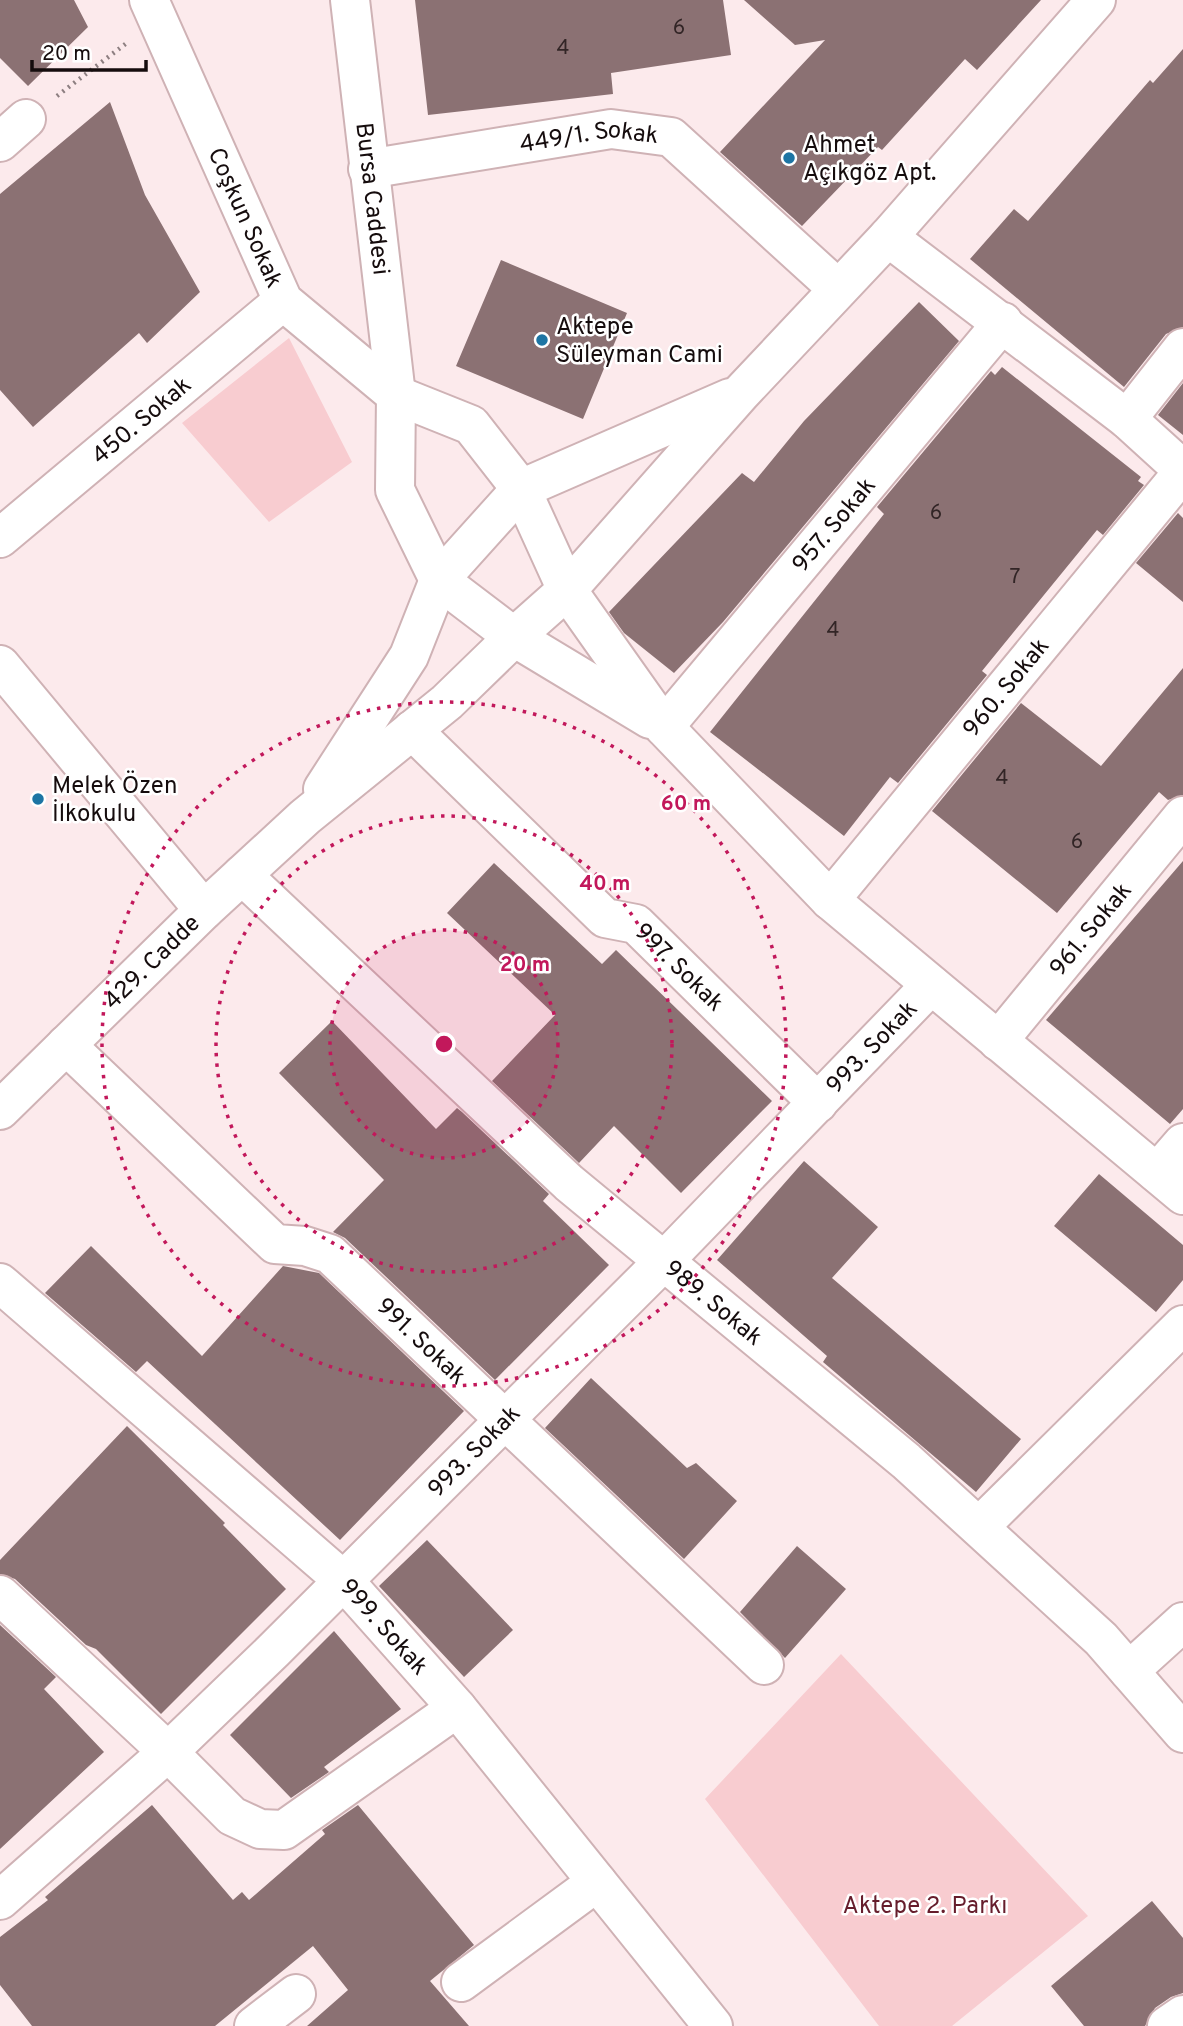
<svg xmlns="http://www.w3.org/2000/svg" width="1183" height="2026" font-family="Overpass,sans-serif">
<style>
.green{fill:#f8ccd0}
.building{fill:#8b7173}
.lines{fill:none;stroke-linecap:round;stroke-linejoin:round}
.minor-casing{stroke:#cfb2b5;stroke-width:42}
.tertiary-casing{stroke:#cfb2b5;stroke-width:42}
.path{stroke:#8d7f81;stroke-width:4.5;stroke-dasharray:2 5;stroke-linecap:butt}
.minor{stroke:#fff;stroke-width:38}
.tertiary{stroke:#fff;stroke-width:38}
.ring{fill:none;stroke:#c2185b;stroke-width:3.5;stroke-dasharray:3.5 7}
.poi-dot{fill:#1d75a4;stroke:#fff;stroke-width:2.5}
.labels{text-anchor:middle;stroke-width:5;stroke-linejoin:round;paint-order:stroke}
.number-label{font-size:21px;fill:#322526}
.street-label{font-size:24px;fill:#150c0d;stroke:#fff}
.poi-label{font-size:24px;fill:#150c0d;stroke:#fff;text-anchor:start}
.park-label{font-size:24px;fill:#661d2c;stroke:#fff}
.centre{fill:#c2185b;stroke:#fff;stroke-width:3.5}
.ring-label{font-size:21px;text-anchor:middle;font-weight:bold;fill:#c2185b;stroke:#fff;stroke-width:5;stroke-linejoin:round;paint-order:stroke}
</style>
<rect width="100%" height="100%" fill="#fceaec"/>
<!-- green -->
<path class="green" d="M289 338 352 462 269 522 182 423Z
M841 1654 1088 1916 952 2026H879L705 1799Z"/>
<!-- building -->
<path class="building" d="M0 0H74L88 27 28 86 0 58Z
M415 0H723L731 55 611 73 613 94 428 115Z
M744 0H1041L977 70 965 59 882 150 878 147 802 226 720 152 825 40 795 45Z
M1183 49V327L1166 334 1124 387 970 259 1014 209 1028 221 1150 80 1153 83Z
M110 102 145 195 200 292 147 343 139 333 33 427 0 390V194Z
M501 260 627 313 583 419 456 366Z
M919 302 959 341 723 622 674 673 624 633 609 612 742 473 754 482 804 421Z
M1002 367 1141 477 1138 481 1144 485 1103 535 1097 530 982 671 987 675 898 783 890 777 844 836 710 732 884 514 877 507 991 371 995 375Z
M1183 383V435L1158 415Z
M1178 513 1183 518V602L1136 563Z
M1183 668V795L1168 800 1159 792 1057 913 932 811 1021 703 1101 766Z
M1183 861V1109L1170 1124 1046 1020Z
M494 863 602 964 616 950 772 1101 681 1193 614 1126 579 1163 492 1081 555 1015 447 913Z
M332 1021 436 1129 457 1108 462 1112 549 1194 543 1201 609 1265 495 1380 345 1238 333 1232 384 1180 279 1073Z
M804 1161 878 1227 832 1278 1021 1439 976 1492 823 1362 827 1356 717 1260Z
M1099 1174 1183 1245V1280L1156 1312 1054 1226Z
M91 1246 202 1356 283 1266 319 1273 464 1411 340 1540 147 1361 136 1372 45 1293Z
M591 1378 687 1468 696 1463 737 1501 684 1559 545 1428Z
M127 1426 225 1523 223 1525 286 1589 161 1714 96 1649 86 1645 15 1579 0 1574V1560Z
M427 1540 513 1630 464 1677 379 1586Z
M797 1546 846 1589 785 1658 740 1612Z
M0 1625 56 1677 44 1689 104 1752 0 1849Z
M334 1631 401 1709 324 1767 329 1772 291 1798 230 1735Z
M152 1805 233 1900 242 1892 249 1900 325 1834 322 1830 358 1805 474 1945 430 1981 469 2026H307L348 1990 313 1946 215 2026H32L0 1985V1937L48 1900 45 1897Z
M1152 1901 1183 1938V1993L1171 1997 1155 2008 1145 2026H1084L1051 1986Z"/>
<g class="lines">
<defs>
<g id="minor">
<path id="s1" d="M149 0 283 301 396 395"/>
<path d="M0 142 26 119"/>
<path id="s2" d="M368 169 611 129 671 137 838 289"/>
<path d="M888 237 1127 419 1183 470"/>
<path d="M1127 419 1183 348"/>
<path id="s3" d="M0 538 283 301"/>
<path d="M0 665 204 910"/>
<path id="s4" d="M664 727 1003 322"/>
<path id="s5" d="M412 730 605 918 636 924 818 1103"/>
<path id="s6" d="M242 875 569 1183 906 1461 1101 1639 1183 1733"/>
<path id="s7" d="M830 900 1183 472"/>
<path id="s8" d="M998 1041 1183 816"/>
<path id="s9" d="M66 1045 275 1244 305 1246 330 1254 764 1665"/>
<path d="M1157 1173 1183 1143"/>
<path id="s10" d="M0 1283 344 1581 457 1708 713 2026"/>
<path d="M979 1527 1183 1325"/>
<path d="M0 1595 168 1752 232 1816 260 1829 284 1830 457 1708"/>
<path d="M1129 1671 1183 1622"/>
<path id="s11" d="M0 1900 168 1752 274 1650 664 1261 931 985"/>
<path d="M461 1982 597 1882"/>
<path d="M254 2026 296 1994"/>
<path d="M1167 2026 1183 2015"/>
</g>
<g id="tertiary">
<path id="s12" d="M350 0 396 395 395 490 439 580 514 637 650 719"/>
<path d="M396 395 471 425 521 489 567 590 664 727 830 900 1183 1195"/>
<path d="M323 789 409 656 439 580 521 489 730 398"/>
<path id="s13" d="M0 1110 204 910 305 817 447 702 514 637 567 590 741 393 888 237 1096 0"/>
</g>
</defs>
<!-- minor casing -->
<use href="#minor" class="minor-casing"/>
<!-- tertiary casing -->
<use href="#tertiary" class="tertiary-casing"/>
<!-- path -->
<path class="path" d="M57 96 128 42"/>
<!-- minor -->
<use href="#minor" class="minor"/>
<!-- tertiary -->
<use href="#tertiary" class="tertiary"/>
</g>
<!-- distance rings -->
<circle cx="444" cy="1044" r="114" fill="#c2185b" fill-opacity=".12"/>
<g class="ring">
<circle cx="444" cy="1044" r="114"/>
<circle cx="444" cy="1044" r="228"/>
<circle cx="444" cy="1044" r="342"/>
</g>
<!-- markers -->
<g class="poi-dot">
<circle cx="789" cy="158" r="7"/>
<circle cx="542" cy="340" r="7"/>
<circle cx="38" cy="799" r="7"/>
</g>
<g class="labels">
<!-- number labels -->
<g class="number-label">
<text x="679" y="34">6</text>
<text x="563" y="54">4</text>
<text x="936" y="519">6</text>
<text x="1015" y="583">7</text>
<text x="833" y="636">4</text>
<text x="1002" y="784">4</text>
<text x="1077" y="848">6</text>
</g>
<!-- street labels -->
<g class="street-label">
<text dy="8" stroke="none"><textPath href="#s2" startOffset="224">449/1. Sokak</textPath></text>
<text dy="8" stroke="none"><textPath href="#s12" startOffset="200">Bursa Caddesi</textPath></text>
<text dy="8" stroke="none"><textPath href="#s1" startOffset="238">Coşkun Sokak</textPath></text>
<text dy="8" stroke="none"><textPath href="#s3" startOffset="184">450. Sokak</textPath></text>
<text dy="8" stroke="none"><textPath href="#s4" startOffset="264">957. Sokak</textPath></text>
<text dy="8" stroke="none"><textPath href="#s7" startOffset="276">960. Sokak</textPath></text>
<text dy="8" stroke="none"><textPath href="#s8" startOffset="145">961. Sokak</textPath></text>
<text dy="8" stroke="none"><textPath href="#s13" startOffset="212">429. Cadde</textPath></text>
<text dy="8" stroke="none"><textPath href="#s5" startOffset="362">997. Sokak</textPath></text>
<text dy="8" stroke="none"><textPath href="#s11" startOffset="1220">993. Sokak</textPath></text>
<text dy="8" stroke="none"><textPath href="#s6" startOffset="637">989. Sokak</textPath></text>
<text dy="8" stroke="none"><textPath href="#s9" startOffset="471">991. Sokak</textPath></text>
<text dy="8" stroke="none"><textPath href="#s11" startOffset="653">993. Sokak</textPath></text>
<text dy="8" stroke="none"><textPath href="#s10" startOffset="516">999. Sokak</textPath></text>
</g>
<!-- poi labels -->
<g class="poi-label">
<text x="803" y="152">Ahmet<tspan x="803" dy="28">Açıkgöz Apt.</tspan></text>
<text x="556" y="334">Aktepe<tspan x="556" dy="28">Süleyman Cami</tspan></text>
<text x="52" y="793">Melek Özen<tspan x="52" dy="28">İlkokulu</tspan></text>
</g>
<!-- park labels -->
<g class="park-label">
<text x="925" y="1913">Aktepe 2. Parkı</text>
</g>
</g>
<circle cx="444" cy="1044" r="10" class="centre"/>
<g class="ring-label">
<text x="686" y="810">60 m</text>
<text x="605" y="890">40 m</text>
<text x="525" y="971">20 m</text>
</g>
<!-- scale -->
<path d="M32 60v10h114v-10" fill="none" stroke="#150c0d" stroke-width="3.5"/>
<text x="42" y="60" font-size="21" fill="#150c0d" stroke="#ffffff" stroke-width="5" paint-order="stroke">20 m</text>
</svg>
